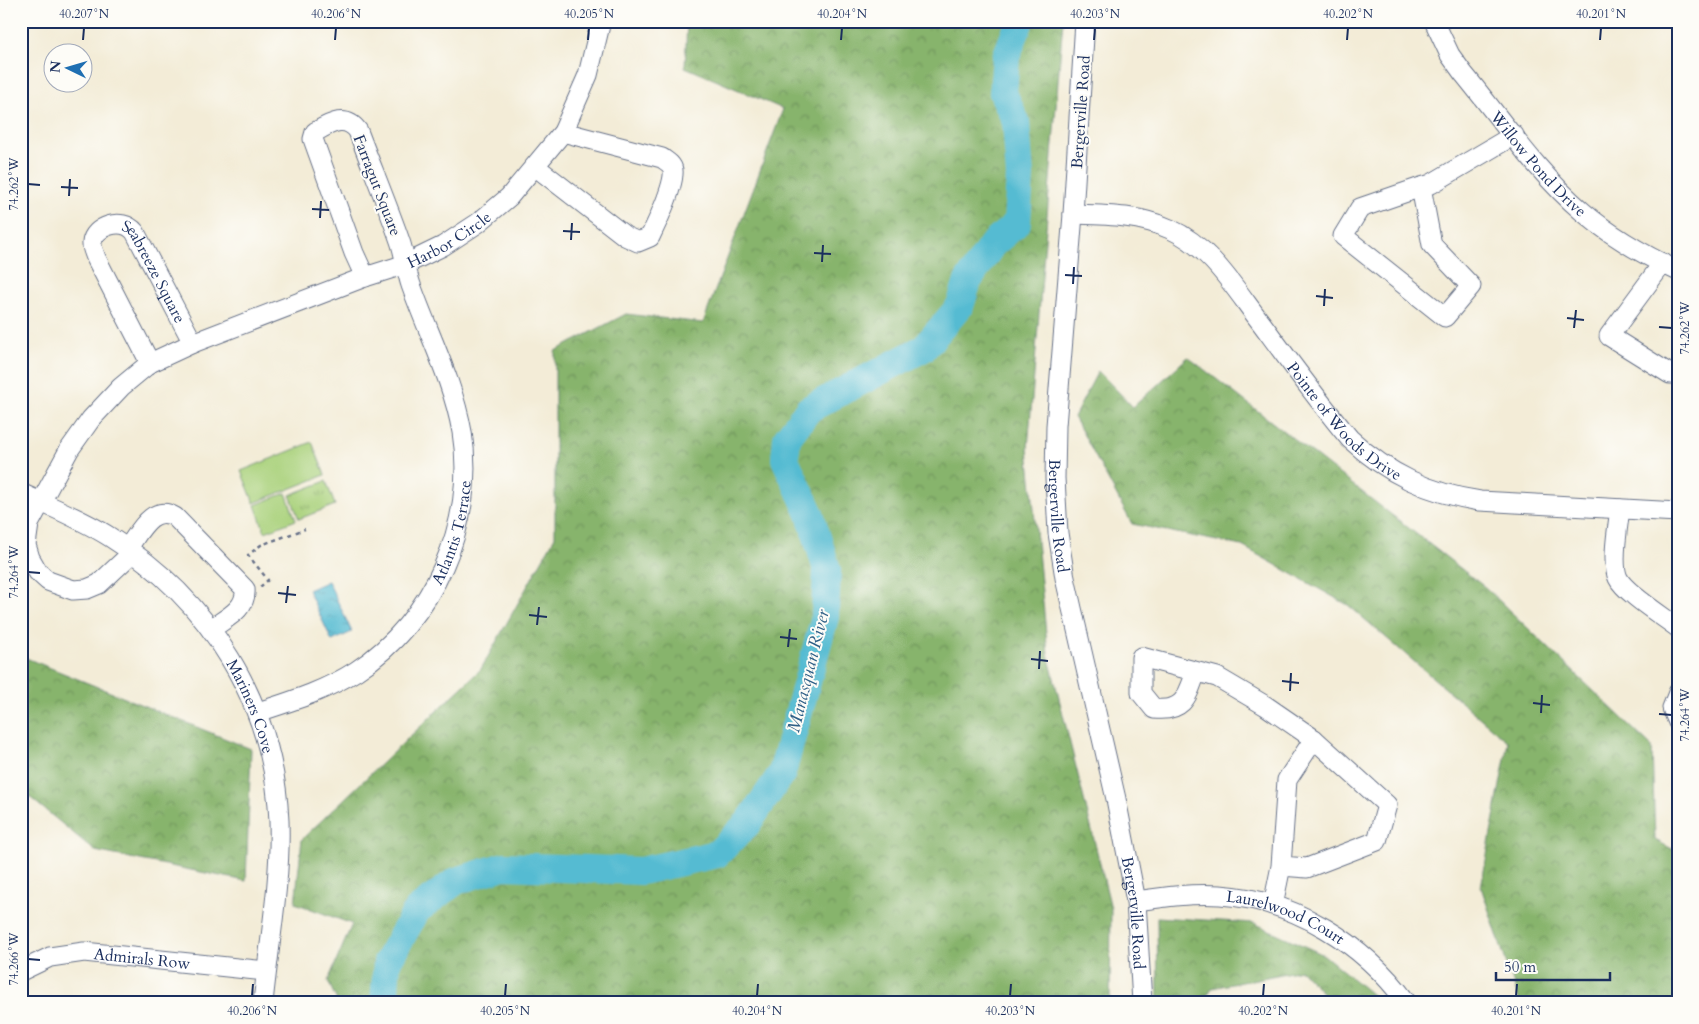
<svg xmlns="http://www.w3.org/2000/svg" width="1699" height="1024" font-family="Cardo,serif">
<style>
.grass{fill:#aad27d;stroke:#62806e}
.forest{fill:url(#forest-crowns);stroke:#517265}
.park{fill:url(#park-tufts);stroke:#62806e}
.water{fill:url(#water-ripples);stroke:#387598}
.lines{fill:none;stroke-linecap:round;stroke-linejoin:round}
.river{stroke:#54bbd2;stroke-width:28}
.minor-casing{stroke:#677188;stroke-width:21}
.path{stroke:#677188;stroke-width:2.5;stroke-dasharray:4 4;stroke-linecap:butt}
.minor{stroke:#fff;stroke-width:19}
.ticks{fill:none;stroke:#1b2f5e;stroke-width:2}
.labels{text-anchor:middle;stroke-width:4;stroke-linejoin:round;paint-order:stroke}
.street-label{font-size:16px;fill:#1b2f5e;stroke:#fdfcf7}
.water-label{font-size:18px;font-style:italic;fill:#2f6087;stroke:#fdfcf7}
.neatline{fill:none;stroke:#1b2f5e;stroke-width:2}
.ticks-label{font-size:12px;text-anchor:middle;fill:#1b2f5e}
</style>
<defs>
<pattern id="forest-crowns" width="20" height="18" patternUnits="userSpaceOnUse" patternTransform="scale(1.25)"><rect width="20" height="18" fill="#87b46c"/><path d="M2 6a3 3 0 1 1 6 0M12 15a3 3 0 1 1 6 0" fill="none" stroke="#6e935c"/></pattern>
<pattern id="park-tufts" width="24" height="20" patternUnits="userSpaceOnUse" patternTransform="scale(1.25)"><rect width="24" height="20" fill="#aad27d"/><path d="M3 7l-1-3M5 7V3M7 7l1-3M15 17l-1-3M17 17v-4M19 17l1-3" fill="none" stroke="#8aab6a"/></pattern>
<pattern id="water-ripples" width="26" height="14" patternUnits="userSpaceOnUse" patternTransform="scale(1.25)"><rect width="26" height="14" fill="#54bbd2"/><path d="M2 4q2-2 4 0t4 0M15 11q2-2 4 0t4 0" fill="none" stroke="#4598ae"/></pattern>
</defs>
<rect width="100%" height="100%" fill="#fdfcf7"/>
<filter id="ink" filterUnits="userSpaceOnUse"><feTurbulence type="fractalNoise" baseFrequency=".02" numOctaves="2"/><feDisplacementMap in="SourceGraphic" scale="10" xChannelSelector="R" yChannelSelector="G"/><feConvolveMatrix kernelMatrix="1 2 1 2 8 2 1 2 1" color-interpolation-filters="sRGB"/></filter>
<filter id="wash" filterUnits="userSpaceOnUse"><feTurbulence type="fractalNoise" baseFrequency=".0096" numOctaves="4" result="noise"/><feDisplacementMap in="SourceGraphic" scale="20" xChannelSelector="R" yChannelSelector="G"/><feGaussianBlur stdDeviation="1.12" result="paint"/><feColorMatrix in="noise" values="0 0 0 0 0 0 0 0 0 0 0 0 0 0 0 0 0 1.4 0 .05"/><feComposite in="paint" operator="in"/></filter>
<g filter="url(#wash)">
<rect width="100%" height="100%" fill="#f3ecd7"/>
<!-- grass -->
<path class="grass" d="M312 442 325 475 254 503 241 471Z
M286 493 296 520 265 532 255 505Z"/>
<!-- forest -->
<path class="forest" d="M687 21H1063L1028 448 1048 654 1111 908 1110 1003H338L328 981 352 924 295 903 302 839 481 669 555 537V351L626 314 703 323 783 109 685 67Z
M1188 357 1486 588 1652 747 1655 840 1678 852V1003H1520L1481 887 1508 742 1348 605 1242 546 1132 524 1074 417 1098 371 1133 407Z
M21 656 251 749 246 881 95 851 21 790Z
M1157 917 1254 923 1324 955 1382 1003H1332L1301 970 1212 988 1202 1003H1158Z"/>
<!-- park -->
<path class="park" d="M326 481 335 505 299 519 290 495Z"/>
<!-- water -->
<path class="water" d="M328 581 352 632 332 641 308 590Z"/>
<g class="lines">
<!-- river -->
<path class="river" d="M384 1003 387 962 417 910 456 881 504 866 641 871 717 854 748 823 782 773 825 617 827 570 810 514 785 459 787 438 809 409 924 348 960 306 968 281 992 245 1017 223 1020 176 1016 122 1003 93 1006 57 1020 21"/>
</g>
</g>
<g filter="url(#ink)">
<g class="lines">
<defs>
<g id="minor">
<path id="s1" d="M1085 21 1073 214 1056 426 1055 478 1058 533 1065 578 1116 799 1136 901 1142 1003"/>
<path id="s2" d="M1434 21 1450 55 1463 73C1501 119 1538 174 1583 212 1612 237 1644 255 1678 271"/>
<path d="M536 167 625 236 638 242 650 237C657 223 675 184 673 170 672 164 666 161 662 158L563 132"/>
<path d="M1421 187 1432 245 1471 286 1445 317 1343 236 1360 208 1421 187 1431 184 1514 135"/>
<path id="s3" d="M1073 214C1106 215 1139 215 1170 229 1211 247 1235 289 1262 324 1290 362 1319 402 1350 439 1388 474 1428 493 1480 501L1678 512"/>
<path d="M1663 263 1609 336 1670 374H1678"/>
<path id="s4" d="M150 363 96 258C95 254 91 247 92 243 93 227 122 216 135 232L193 343"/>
<path id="s5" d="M21 493C51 507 82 519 110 537 209 599 274 703 279 821 281 882 269 943 263 1003"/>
<path d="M1620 509C1618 526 1611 563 1618 578 1625 593 1664 617 1678 628"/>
<path d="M127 549C139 533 152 503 175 517L245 589C247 609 226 618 211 629"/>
<path id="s6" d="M132 553 99 584 87 589 73 590 48 581 38 572 30 558 26 545 29 524 69 450 91 419 121 387 150 363 193 343 365 277 406 264 443 246 478 223 509 197 563 132 588 75 601 21"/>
<path d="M1196 672C1187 697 1184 712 1154 709L1141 693V657L1217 677 1266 706 1314 739"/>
<path d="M1678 693 1672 708 1678 722"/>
<path id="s7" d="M258 712C292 701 325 691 356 671 433 621 477 522 462 432 453 381 428 333 411 285 406 271 405 255 400 241 387 204 372 168 358 131 346 114 331 123 315 132L313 139 354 253 365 277"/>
<path id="s8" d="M1136 901C1164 897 1192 893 1220 895 1295 900 1363 943 1407 1003"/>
<path d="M1273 905 1281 866 1287 780 1314 739 1387 805 1377 841 1307 868 1281 866"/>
<path id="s9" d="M21 971 50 957 84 952 266 971"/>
</g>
</defs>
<!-- minor casing -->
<use href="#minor" class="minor-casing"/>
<!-- path -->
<path class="path" d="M260 587 268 580 248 555 261 545 305 529"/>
<!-- minor -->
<use href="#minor" class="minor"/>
</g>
</g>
<!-- ticks -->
<path class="ticks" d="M83 40 84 28M335 40 336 28M588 40 589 28M841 40 842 28M1094 40 1095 28M1347 40 1348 28M1600 40 1601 28M28 184 40 185M61 187 78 188M69 196 70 179M312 209 329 210M320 218 321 201M563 231 580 232M571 240 572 223M814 253 831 254M822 262 823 245M1065 275 1082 276M1073 284 1074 267M1316 296 1333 298M1324 306 1325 289M1567 318 1584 320M1659 327 1672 328M1574 328 1576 310M28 572 40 573M278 593 296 595M286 603 288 586M529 615 547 617M537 625 539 607M780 637 797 639M788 647 790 629M1031 659 1048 661M1039 669 1040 651M1282 681 1299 683M1290 691 1291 673M1533 703 1550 705M1541 713 1542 695M1659 714 1672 715M28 959 40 960M252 996 253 984M505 996 506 984M757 996 758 984M1010 996 1011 984M1263 996 1264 984M1516 996 1517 984"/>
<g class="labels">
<!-- street labels -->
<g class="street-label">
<text transform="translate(1080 112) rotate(-86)" y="6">Bergerville Road</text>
<text dy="6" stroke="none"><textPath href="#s2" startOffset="178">Willow Pond Drive</textPath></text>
<text transform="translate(378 185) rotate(69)" y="6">Farragut Square</text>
<text dy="6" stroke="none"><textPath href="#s6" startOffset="691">Harbor Circle</textPath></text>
<text dy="6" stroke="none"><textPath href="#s4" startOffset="231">Seabreeze Square</textPath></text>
<text dy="6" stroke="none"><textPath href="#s3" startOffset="361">Pointe of Woods Drive</textPath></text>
<text dy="6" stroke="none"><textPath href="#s1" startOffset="496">Bergerville Road</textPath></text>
<text dy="6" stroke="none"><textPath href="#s7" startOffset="280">Atlantis Terrace</textPath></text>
<text dy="6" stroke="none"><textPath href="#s5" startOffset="324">Mariners Cove</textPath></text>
<text dy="6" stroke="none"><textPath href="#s1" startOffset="901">Bergerville Road</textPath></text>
<text dy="6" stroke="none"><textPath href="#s8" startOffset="154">Laurelwood Court</textPath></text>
<text dy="6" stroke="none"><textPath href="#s9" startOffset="125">Admirals Row</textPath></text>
</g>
<!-- water labels -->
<g class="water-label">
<text transform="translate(808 671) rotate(-76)" y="6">Manasquan River</text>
</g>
</g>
<!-- margin -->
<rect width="1699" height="1024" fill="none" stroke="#fdfcf7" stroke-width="55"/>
<!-- north arrow -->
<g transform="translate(68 68) rotate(275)"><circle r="24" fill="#fdfcf7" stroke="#a3aaba"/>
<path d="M0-4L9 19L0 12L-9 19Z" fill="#1f6fb2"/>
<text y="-8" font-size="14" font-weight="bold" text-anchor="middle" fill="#1b2f5e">N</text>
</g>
<!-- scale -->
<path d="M1496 972v8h114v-8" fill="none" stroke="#1b2f5e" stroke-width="2.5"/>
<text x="1504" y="972" font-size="15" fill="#1b2f5e" stroke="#fdfcf7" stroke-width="4" paint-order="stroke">50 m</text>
<rect x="28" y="28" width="1644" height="968" class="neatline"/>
<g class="ticks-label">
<text x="84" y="18">40.207°N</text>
<text x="336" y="18">40.206°N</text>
<text x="589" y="18">40.205°N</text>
<text x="842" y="18">40.204°N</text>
<text x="1095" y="18">40.203°N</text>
<text x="1348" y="18">40.202°N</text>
<text x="1601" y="18">40.201°N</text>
<text transform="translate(14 184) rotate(-90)" y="4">74.262°W</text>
<text transform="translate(1685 328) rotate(-90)" y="4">74.262°W</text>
<text transform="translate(14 572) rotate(-90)" y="4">74.264°W</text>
<text transform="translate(1685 715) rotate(-90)" y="4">74.264°W</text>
<text transform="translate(14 959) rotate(-90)" y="4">74.266°W</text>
<text x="252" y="1015">40.206°N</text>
<text x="505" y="1015">40.205°N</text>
<text x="757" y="1015">40.204°N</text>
<text x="1010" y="1015">40.203°N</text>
<text x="1263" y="1015">40.202°N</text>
<text x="1516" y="1015">40.201°N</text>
</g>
</svg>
